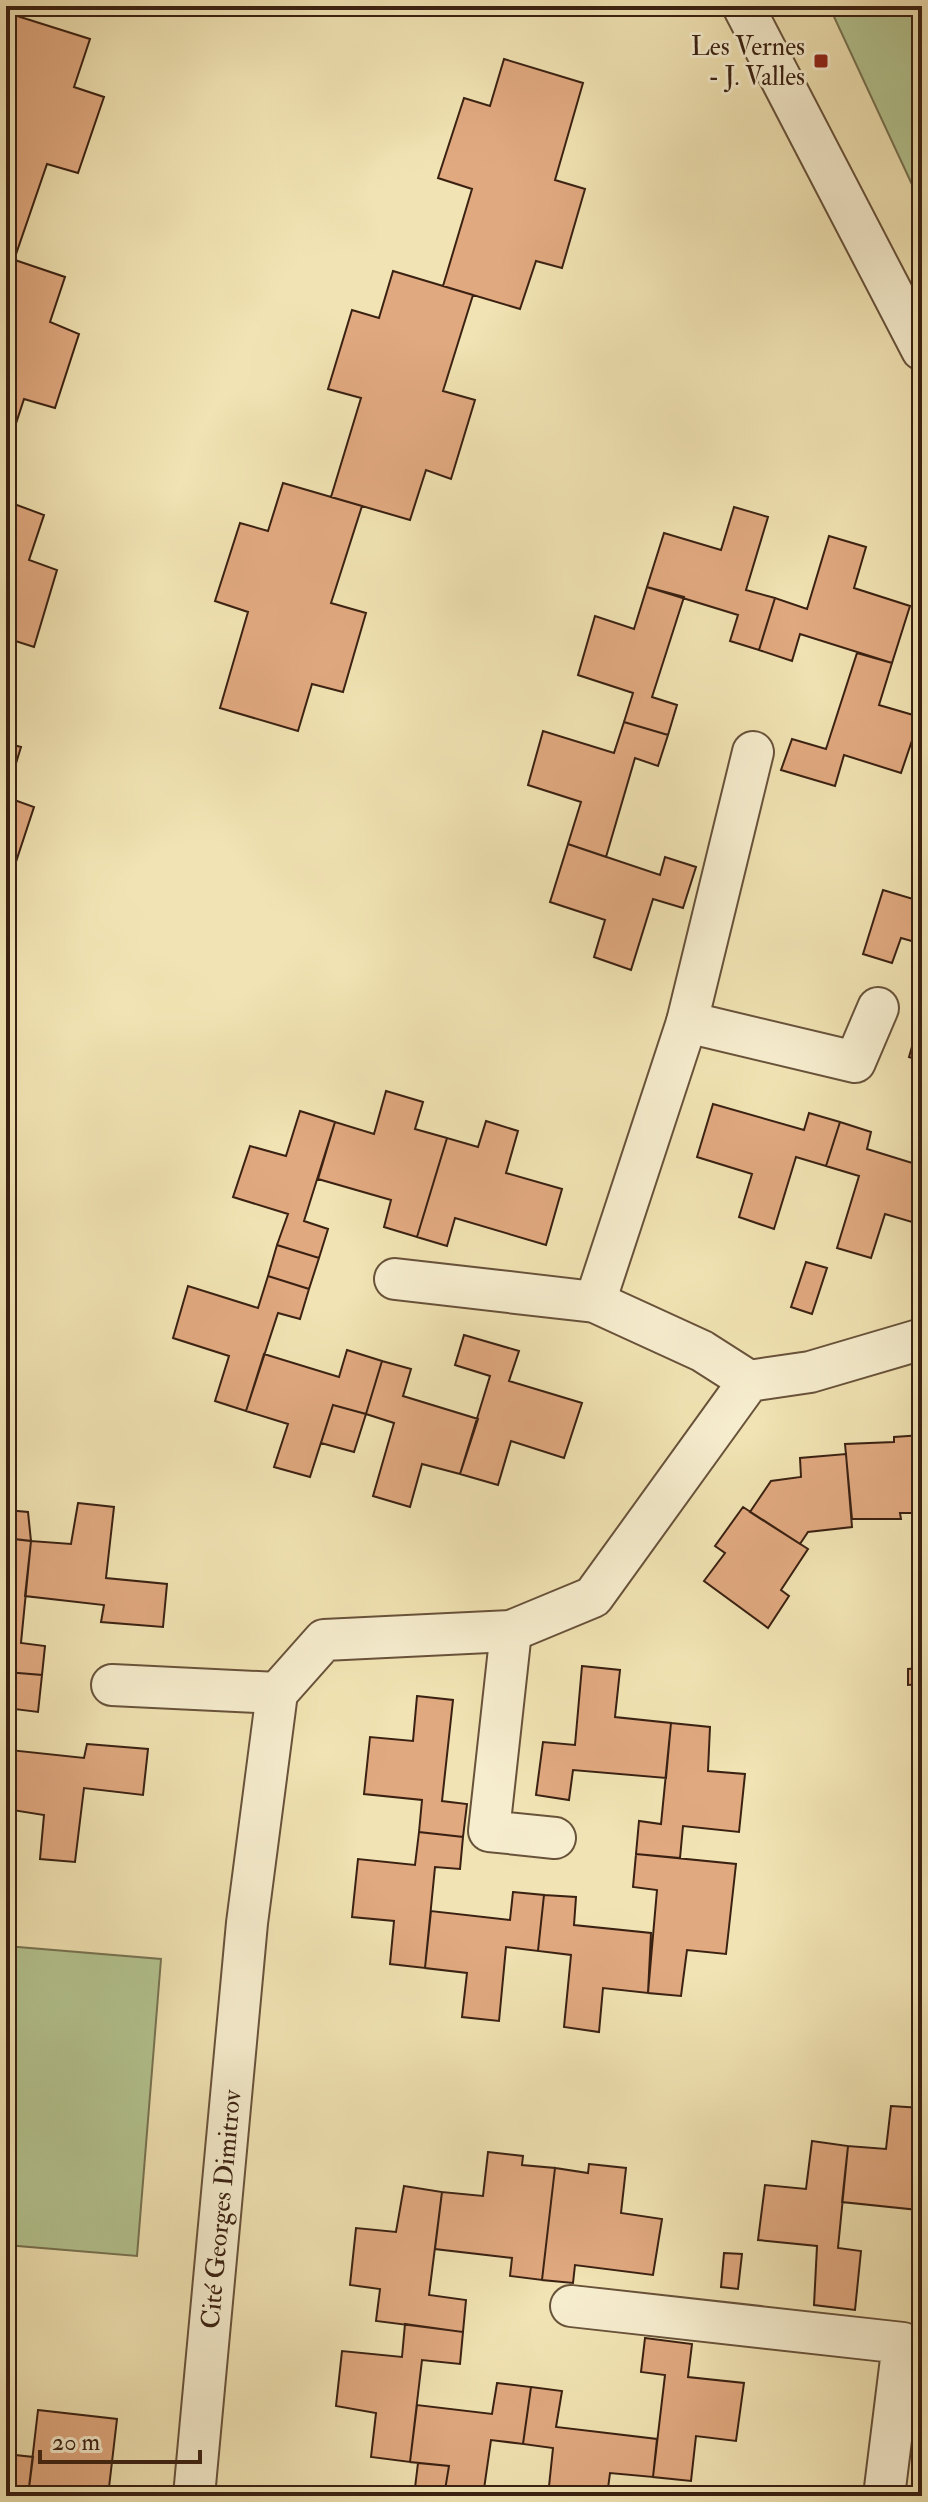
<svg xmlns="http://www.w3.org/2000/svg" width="928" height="2502" font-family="'IM FELL Double Pica',serif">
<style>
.green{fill:#b4c591;stroke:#777352;stroke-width:2}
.building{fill:#e1a980;stroke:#3a2112;stroke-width:2}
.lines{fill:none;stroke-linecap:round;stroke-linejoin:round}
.minor-casing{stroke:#68523a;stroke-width:44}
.minor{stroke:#f6edce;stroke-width:40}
.poi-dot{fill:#8f2418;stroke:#f6edce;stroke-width:3}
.labels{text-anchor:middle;stroke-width:6;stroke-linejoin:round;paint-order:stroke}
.poi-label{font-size:26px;fill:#3a2112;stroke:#f6edce;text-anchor:end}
.street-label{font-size:26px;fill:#3a2112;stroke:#f6edce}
</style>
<rect width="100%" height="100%" fill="#f1e3b3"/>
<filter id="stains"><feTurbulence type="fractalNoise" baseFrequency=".0025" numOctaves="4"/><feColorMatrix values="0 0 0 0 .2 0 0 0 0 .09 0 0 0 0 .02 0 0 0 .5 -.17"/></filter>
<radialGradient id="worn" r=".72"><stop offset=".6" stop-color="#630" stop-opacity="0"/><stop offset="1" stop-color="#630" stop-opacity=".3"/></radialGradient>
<!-- green -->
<path class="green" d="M829 6H922V206Z
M6 1946 161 1959 137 2256 6 2245Z"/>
<!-- building -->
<path class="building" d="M14 15 90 39 74 87 104 97 78 173 47 164 14 260 6 257V40Z
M504 59 583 83 555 180 585 189 562 268 536 261 520 309 443 286 472 189 438 178 464 98 490 106Z
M6 257 65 277 50 322 79 334 55 408 24 399 6 454Z
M393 271 473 295 443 391 475 400 451 479 426 470 410 520 331 497 361 398 328 389 352 310 379 318Z
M283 483 362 506 331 603 366 613 343 692 312 684 298 731 220 708 248 612 215 601 240 523 268 531Z
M6 501 44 515 29 560 57 570 34 647 6 638Z
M734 507 768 517 746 590 775 598 759 650 730 641 738 615 647 587 664 533 721 550Z
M829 536 866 547 854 588 910 606 892 663 800 634 792 661 759 650 775 598 807 609Z
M647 587 684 597 652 697 677 705 668 735 624 722 633 693 578 675 595 616 634 629Z
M857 653 892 663 879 705 920 717 901 773 844 755 835 786 781 770 792 739 826 749Z
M624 722 668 735 658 766 635 758 606 857 568 844 581 802 528 785 543 731 614 753Z
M6 743 21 747 6 796Z
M6 797 34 807 10 880 6 879Z
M568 844 660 875 665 857 696 867 683 908 653 899 631 970 594 957 605 920 550 902Z
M922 869V944L901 938 892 963 863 954 883 890 913 899Z
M918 1026 922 1027V1061L909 1057Z
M386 1091 423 1102 415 1129 447 1138 417 1237 384 1227 391 1200 318 1179 335 1122 374 1134Z
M713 1104 804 1130 809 1113 840 1122 826 1166 796 1157 774 1229 739 1217 752 1174 697 1157Z
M300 1111 335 1122 304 1221 328 1229 319 1258 277 1245 288 1214 233 1197 250 1146 286 1156Z
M486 1121 518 1131 506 1173 562 1189 546 1245 455 1218 447 1246 417 1237 447 1138 478 1147Z
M840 1122 871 1132 867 1149 922 1166V1225L885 1214 871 1258 837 1248 859 1176 826 1166Z
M277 1245 319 1258 309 1289 268 1276Z
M806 1262 827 1268 812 1314 791 1307Z
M268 1276 309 1289 300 1319 278 1313 246 1411 215 1401 229 1356 173 1338 188 1286 258 1308Z
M464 1335 519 1351 509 1381 582 1403 564 1458 511 1441 498 1485 460 1474 490 1376 455 1365Z
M347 1350 382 1361 366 1414 333 1405 310 1477 274 1467 288 1424 246 1411 264 1354 339 1377Z
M382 1361 411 1369 403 1396 478 1419 460 1474 422 1464 410 1507 373 1496 394 1423 366 1414Z
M333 1405 366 1414 354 1452 321 1443Z
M922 1435V1513H900L901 1519H852L845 1444 894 1442V1437Z
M846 1454 852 1527 808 1532 800 1544 750 1512 771 1481 801 1477 800 1458Z
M78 1503 114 1507 106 1578 167 1584 163 1627 101 1622 104 1605 25 1596 31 1541 71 1544Z
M743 1507 808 1549 781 1590 789 1596 768 1628 704 1581 725 1553 715 1546Z
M6 1510 28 1512 31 1541 6 1538Z
M6 1538 31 1541 21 1643 45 1646 42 1675 6 1672Z
M582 1666 620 1670 615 1717 671 1723 666 1778 573 1770 569 1800 536 1795 543 1742 575 1745Z
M922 1668V1684L908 1685V1669Z
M6 1672 42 1675 38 1712 15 1709 6 1786Z
M417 1696 453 1700 442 1801 467 1804 463 1837 419 1832 422 1800 364 1794 370 1737 413 1741Z
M671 1723 710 1727 708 1771 745 1774 739 1832 683 1826 680 1858 636 1854 639 1821 661 1824Z
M87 1744 148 1749 143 1795 84 1788 75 1862 40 1859 44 1815 6 1809 10 1750 84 1758Z
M419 1832 463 1837 460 1869 435 1867 425 1968 390 1964 394 1921 352 1917 358 1859 415 1865Z
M636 1854 736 1864 726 1954 687 1950 681 1996 648 1993 657 1890 633 1887Z
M513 1892 544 1895 538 1951 506 1947 499 2021 462 2017 467 1973 425 1968 431 1911 510 1920Z
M544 1895 576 1897 574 1925 651 1933 648 1993 603 1988 599 2032 564 2027 571 1955 538 1951Z
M891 2106 922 2108V2240L916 2239 918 2210 842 2202 848 2146 886 2149Z
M812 2141 848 2146 838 2248 861 2251 855 2310 814 2305 817 2246 758 2240 765 2185 806 2189Z
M488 2152 523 2156 522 2165 555 2168 542 2280 510 2276 512 2258 435 2249 442 2192 483 2196Z
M589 2164 626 2168 621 2213 662 2219 653 2275 575 2265 573 2283 542 2280 555 2168 588 2173Z
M404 2186 442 2192 429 2295 466 2300 463 2332 376 2321 380 2289 350 2285 356 2228 396 2232Z
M724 2253 742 2254 738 2289 721 2287Z
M405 2324 463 2332 460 2364 422 2360 410 2462 371 2457 376 2413 336 2406 342 2351 402 2357Z
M645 2338 692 2344 688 2377 744 2383 736 2441 696 2436 691 2481 653 2477 665 2375 641 2372Z
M497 2383 531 2387 523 2444 491 2440 483 2496H444L449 2466 410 2462 417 2405 492 2414Z
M531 2387 562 2391 556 2427 657 2439 653 2477 610 2473 607 2496H548L553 2448 523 2444Z
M38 2410 117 2419 108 2496H28Z
M6 2454 33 2457 28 2496H6Z
M418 2463 449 2466 444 2496H414Z"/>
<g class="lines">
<defs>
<g id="minor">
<path d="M743 6 922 350"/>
<path d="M687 1022 855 1062 878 1008"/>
<path d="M395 1279 595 1302 702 1351 749 1381"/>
<path d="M595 1302 687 1022 753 752"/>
<path d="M511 1631 489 1831 555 1838"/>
<path d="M112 1685 277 1693"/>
<path d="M571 2306 903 2343 884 2496"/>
<path id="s1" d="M194 2496 247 1923 277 1693 324 1640 511 1631 593 1597 749 1381 810 1372 922 1339"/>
</g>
</defs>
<!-- minor casing -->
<use href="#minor" class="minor-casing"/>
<!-- minor -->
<use href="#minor" class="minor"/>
</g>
<!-- markers -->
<rect class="poi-dot" x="813" y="53" width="16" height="16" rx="4"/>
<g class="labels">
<!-- poi labels -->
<g class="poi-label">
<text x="805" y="55">Les Vernes<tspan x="805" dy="30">- J. Valles</tspan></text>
</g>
<!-- street labels -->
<g class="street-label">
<text dy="9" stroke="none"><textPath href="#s1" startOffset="288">Cité Georges Dimitrov</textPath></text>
</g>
</g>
<!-- margin -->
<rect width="928" height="2502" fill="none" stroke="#f1e3b3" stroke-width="32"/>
<rect x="8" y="8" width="912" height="2486" fill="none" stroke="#3a2112" stroke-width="4"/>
<rect x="16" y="16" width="896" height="2470" fill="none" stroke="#3a2112" stroke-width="2"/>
<!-- scale -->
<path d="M40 2450v12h160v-12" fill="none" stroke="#3a2112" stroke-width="4"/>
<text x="52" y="2450" font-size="24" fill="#3a2112" stroke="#f6edce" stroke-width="6" paint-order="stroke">20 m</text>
<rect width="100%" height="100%" filter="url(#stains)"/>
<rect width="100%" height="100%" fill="url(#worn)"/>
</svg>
